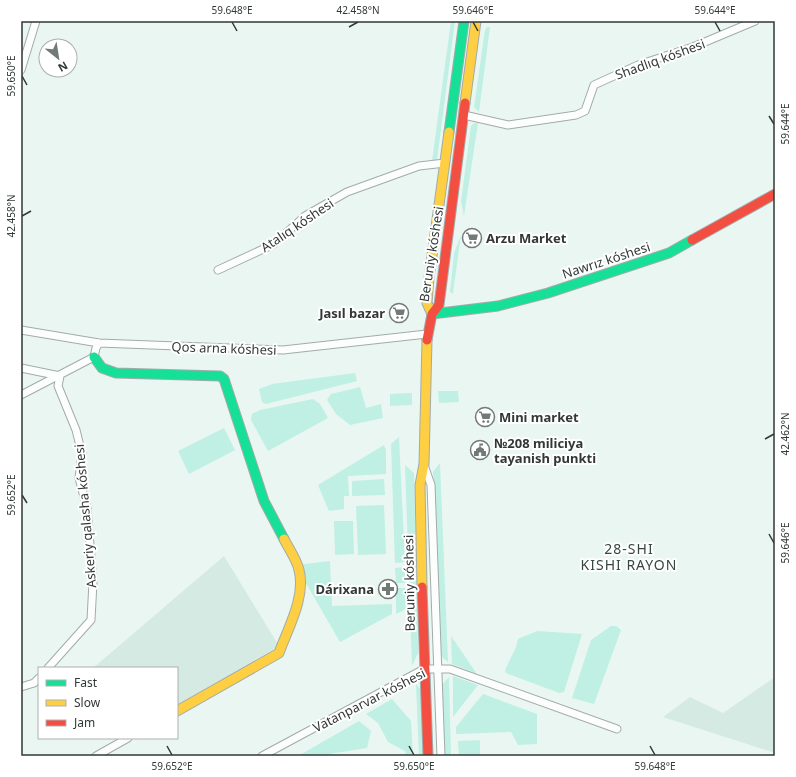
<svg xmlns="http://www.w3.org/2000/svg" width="796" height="777" font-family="'Noto Sans',sans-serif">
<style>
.built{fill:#d6eae4}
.green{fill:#bff0e3}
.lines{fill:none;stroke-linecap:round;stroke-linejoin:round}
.street-casing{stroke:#a3aba9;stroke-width:9}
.fast-casing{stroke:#a3aba9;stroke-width:11}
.slow-casing{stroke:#a3aba9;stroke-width:11}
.jam-casing{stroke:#a3aba9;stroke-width:11}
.street{stroke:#fcfefd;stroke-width:7}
.fast{stroke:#16e098;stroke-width:9}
.slow{stroke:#ffcf43;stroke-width:9}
.jam{stroke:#f24e42;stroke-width:9}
.ticks{fill:none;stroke:#313836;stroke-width:1.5}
.labels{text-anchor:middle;stroke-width:4;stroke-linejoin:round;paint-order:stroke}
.street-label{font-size:13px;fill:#313836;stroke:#fff}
.poi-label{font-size:13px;font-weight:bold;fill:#313836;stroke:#fff;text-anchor:start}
.neighbourhood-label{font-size:14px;letter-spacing:1px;fill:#374743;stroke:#fff}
.neatline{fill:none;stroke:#313836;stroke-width:1.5}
.ticks-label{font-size:10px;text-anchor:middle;fill:#313836}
</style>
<rect width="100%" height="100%" fill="#eaf6f2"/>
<!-- built -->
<path class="built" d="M224 556 279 646 177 705V668H93Z
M775 677V753L663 717 690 697 723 713Z"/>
<!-- green -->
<path class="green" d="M451 21H455L437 160 432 161Z
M487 27H490L479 112 474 107 485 30Z
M474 123H478L464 216 461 201 471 126Z
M461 235 453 293V294L450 292 454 253Z
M355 373 357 381 266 404 262 402 259 389 272 384Z
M360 387 366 408 381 404 383 418 350 425 336 414 327 400 331 394Z
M438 391H458L459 402 439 403Z
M412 393V405L390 406V394Z
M313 399 320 404 328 418 268 451 251 420 252 414 260 410Z
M224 428 235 450 189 474 178 451Z
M399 437 405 562 395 563 391 444Z
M384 445 386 450V474L348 476 349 496H344V509L329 511 318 485Z
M440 463 448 662 443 658 439 649 433 472Z
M405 465 414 473 418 653 412 666Z
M384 479 385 495 352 496V481Z
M384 505 386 554 358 555 356 506Z
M334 521H353L354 554 335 555Z
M330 561 332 606 392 604V614L340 642 300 573 304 564Z
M405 567 406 583H396L395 568Z
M396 588H407L408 608 396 614Z
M611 626H616L621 630 594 704 572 698 591 640Z
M537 631 582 634 564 692 559 693 506 673 505 670 516 647 518 639Z
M451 636 477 674 452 664Z
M453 676 478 685 453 717Z
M449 677 451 756H445L441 686Z
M416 684 422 691 425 756H419Z
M483 694 537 714V744L518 745 511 732 456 734V727Z
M392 699 411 721 413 756H406L405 751 388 742 378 723 366 714Z
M359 721 371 731 367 748 329 754V756H298Z
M480 740V756H459L458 741Z"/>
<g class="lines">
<defs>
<path id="street" d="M21 70 36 21
M464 115 508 125 576 115 585 111 594 85 638 65 693 47 755 21
M218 270 274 244 305 216 347 192 419 166 445 163
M21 330 99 343 283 350 427 334
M21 368 60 376
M21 395 94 357 96 348 99 343
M424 465 431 485 441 756
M48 668 91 620 93 582 87 508 79 478 82 454 76 430 58 386 60 376
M21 687 34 683 39 678
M96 756 128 738
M262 756 424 669H450L617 729"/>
<path id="fast" d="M449 132 464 21
M432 314 498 306 548 293 669 253 692 240
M94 357 102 368 116 373 220 376 224 379 264 501 284 539"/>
<path id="slow" d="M465 103 476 21
M432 314 427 303 429 278 449 132
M422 587 420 485 424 464 427 340
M177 711 279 653C288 628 306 597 299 570 297 560 289 549 284 539"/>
<path id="jam" d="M692 240 775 194
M427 340 432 314 439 305 465 103
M422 587 428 756"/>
</defs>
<!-- street casing -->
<use href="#street" class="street-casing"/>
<!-- fast casing -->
<use href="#fast" class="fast-casing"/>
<!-- slow casing -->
<use href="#slow" class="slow-casing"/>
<!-- jam casing -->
<use href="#jam" class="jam-casing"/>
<!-- street -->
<use href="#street" class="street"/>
<!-- fast -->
<use href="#fast" class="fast"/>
<!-- slow -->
<use href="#slow" class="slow"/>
<!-- jam -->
<use href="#jam" class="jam"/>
</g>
<!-- ticks -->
<path class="ticks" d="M232 22 237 31M473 22 478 31M715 22 720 31M349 27 358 22M22 76 27 85M769 116 774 124M22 216 31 211M765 439 774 434M22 495 27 503M769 534 774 543M167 746 172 755M409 746 414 755M650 746 655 755"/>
<!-- icons -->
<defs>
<symbol id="supermarket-ring" viewBox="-11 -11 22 22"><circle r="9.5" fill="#fff" stroke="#727a78" stroke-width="1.5"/><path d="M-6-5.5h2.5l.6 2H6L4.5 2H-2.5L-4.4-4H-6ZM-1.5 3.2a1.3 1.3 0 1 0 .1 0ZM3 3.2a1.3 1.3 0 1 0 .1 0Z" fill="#727a78"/></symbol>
<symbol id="civic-ring" viewBox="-11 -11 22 22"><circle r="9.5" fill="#fff" stroke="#727a78" stroke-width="1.5"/><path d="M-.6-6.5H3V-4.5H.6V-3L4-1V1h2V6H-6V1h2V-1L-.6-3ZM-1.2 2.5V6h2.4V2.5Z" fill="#727a78"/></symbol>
<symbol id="pharmacy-ring" viewBox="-11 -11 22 22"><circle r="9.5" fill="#fff" stroke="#727a78" stroke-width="1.5"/><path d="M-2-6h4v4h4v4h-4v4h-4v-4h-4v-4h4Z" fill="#727a78"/></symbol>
</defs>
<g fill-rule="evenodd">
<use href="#supermarket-ring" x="461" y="227" width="22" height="22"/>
<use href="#supermarket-ring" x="388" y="302" width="22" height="22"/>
<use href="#supermarket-ring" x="474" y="406" width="22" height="22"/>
<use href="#civic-ring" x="469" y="439" width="22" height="22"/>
<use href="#pharmacy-ring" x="377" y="578" width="22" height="22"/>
</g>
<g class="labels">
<!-- street labels -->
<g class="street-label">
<text transform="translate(660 59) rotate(-20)" y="5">Shadlıq kóshesi</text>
<text transform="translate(297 225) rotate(-34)" y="5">Atalıq kóshesi</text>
<text transform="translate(431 254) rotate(-81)" y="5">Beruniy kóshesi</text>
<text transform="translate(606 260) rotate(-18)" y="5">Nawrız kóshesi</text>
<text transform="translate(224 348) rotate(2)" y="5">Qos arna kóshesi</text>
<text transform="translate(85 516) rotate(-95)" y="5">Askeriy qalasha kóshesi</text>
<text transform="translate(409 583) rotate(-91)" y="5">Beruniy kóshesi</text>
<text transform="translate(369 700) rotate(-27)" y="5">Vatanparvar kóshesi</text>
</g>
<!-- poi labels -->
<g class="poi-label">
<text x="486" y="243">Arzu Market</text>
<text x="385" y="318" text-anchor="end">Jasıl bazar</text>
<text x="499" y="422">Mini market</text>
<text x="494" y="448">№208 miliciya<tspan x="494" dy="15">tayanish punkti</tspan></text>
<text x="374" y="594" text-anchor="end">Dárixana</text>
</g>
<!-- neighbourhood labels -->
<g class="neighbourhood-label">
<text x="629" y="554">28-SHI<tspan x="629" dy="16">KISHI RAYON</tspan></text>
</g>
</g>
<!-- border -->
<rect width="796" height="777" fill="none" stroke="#ffffff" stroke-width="44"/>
<!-- legend -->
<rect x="38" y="667" width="140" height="72" fill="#ffffff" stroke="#adafaf"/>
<rect x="46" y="680" width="20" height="6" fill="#16e098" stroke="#adafaf"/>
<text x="74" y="687" font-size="12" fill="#313836">Fast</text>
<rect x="46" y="700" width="20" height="6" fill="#ffcf43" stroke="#adafaf"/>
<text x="74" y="707" font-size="12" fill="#313836">Slow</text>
<rect x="46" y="720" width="20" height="6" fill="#f24e42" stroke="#adafaf"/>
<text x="74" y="727" font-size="12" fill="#313836">Jam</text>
<!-- north arrow -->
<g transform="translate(58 58) rotate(150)"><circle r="19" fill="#ffffff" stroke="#adafaf"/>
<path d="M0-3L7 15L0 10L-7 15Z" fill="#727a78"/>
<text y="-6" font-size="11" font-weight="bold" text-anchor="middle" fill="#313836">N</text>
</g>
<rect x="22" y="22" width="752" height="733" class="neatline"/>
<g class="ticks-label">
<text x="232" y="14">59.648°E</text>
<text x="358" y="14">42.458°N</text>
<text x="473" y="14">59.646°E</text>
<text x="715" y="14">59.644°E</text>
<text transform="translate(11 76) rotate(-90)" y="4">59.650°E</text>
<text transform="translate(785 124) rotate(-90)" y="4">59.644°E</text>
<text transform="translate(11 216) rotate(-90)" y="4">42.458°N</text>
<text transform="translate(785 434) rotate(-90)" y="4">42.462°N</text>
<text transform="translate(11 495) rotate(-90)" y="4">59.652°E</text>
<text transform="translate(785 543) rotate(-90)" y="4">59.646°E</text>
<text x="172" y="770">59.652°E</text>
<text x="414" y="770">59.650°E</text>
<text x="655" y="770">59.648°E</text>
</g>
</svg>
